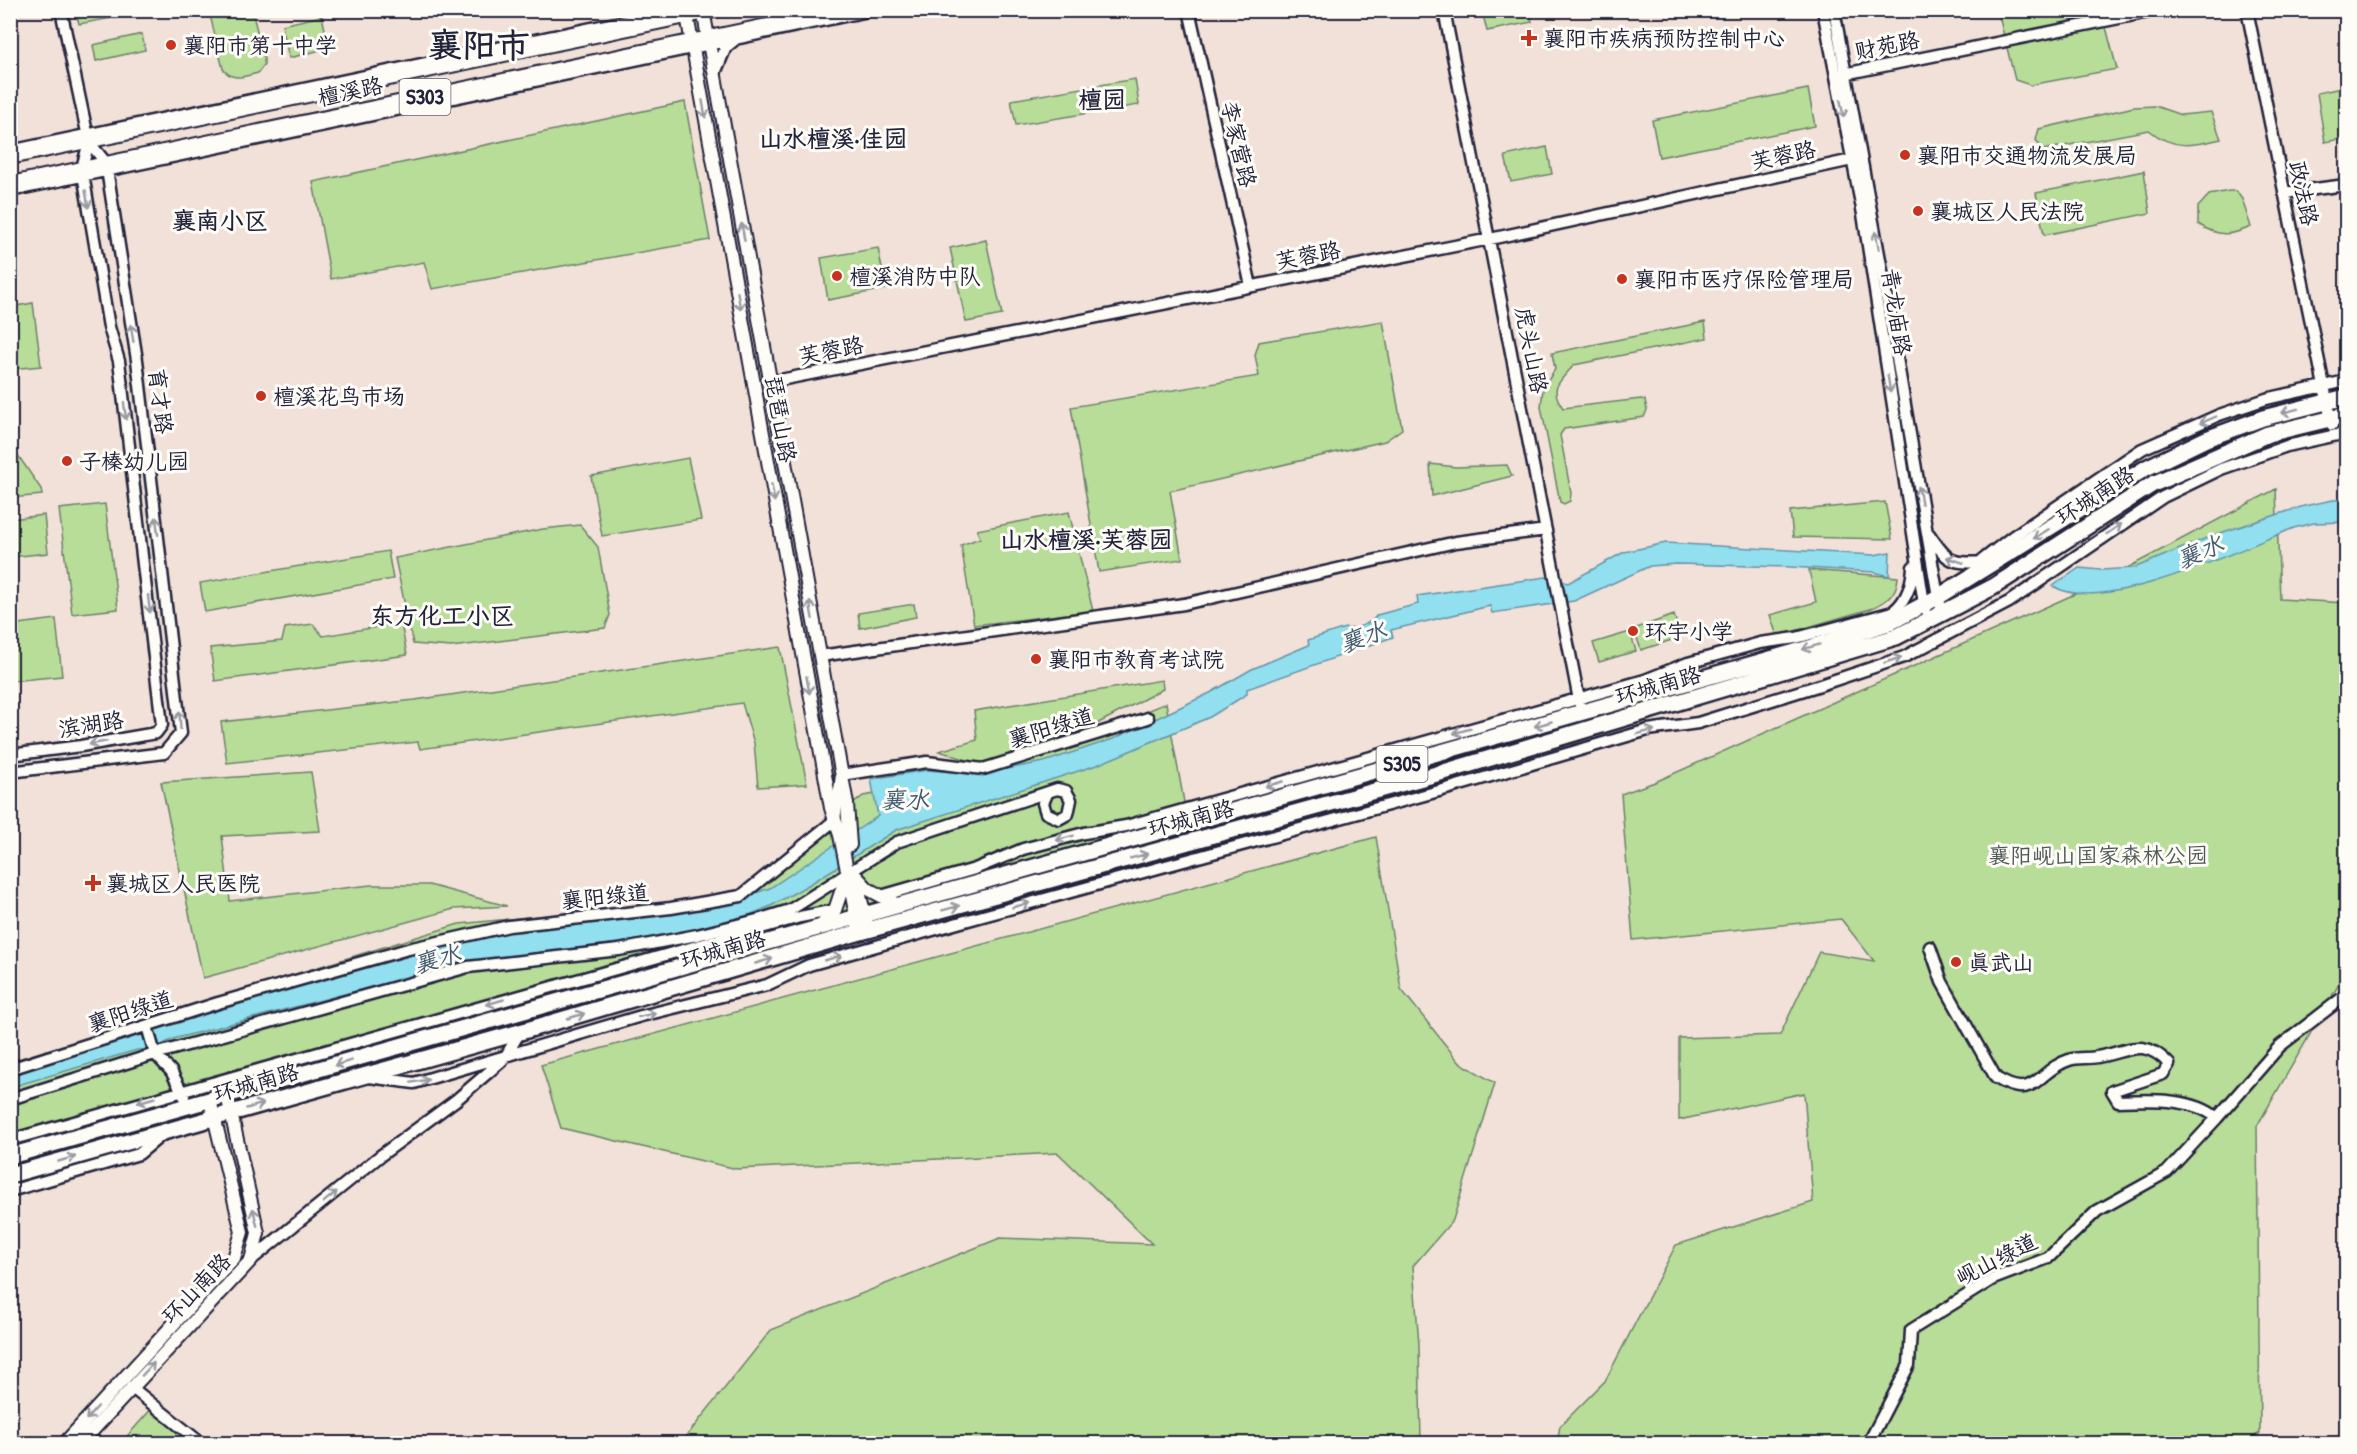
<svg xmlns="http://www.w3.org/2000/svg" width="2357" height="1454" font-family="'Patrick Hand','LXGW WenKai TC',sans-serif">
<style>
.green{fill:#b7dd98;stroke:#6c806a;stroke-width:1.5}
.water{fill:#91dfef;stroke:#6593a7;stroke-width:1.5}
.lines{fill:none;stroke-linecap:round;stroke-linejoin:round}
.minor-casing{stroke:#22223b;stroke-width:15}
.major-casing{stroke:#22223b;stroke-width:16}
.highway-casing{stroke:#22223b;stroke-width:20}
.minor{stroke:#fdfcf7;stroke-width:10}
.major{stroke:#fdfcf7;stroke-width:12}
.highway{stroke:#fdfcf7;stroke-width:15}
.oneway{stroke:#9a9aa2}
.poi-dot{fill:#c8321e;stroke:#fdfcf7;stroke-width:2}
.labels{text-anchor:middle;stroke-width:6;stroke-linejoin:round;paint-order:stroke}
.shield{fill:#fdfcf7;stroke:#646373;stroke-width:1.5}
.shield-label{font-size:21px;font-weight:bold;fill:#22223b}
.poi-label{font-size:22px;fill:#22223b;stroke:#fdfcf7;text-anchor:start}
.street-label{font-size:22px;fill:#22223b;stroke:#fdfcf7}
.park-label{font-size:22px;fill:#4f5a57;stroke:#fdfcf7}
.neighbourhood-label{font-size:24px;font-weight:bold;fill:#22223b;stroke:#fdfcf7}
.water-label{font-size:24px;font-style:italic;fill:#435b71;stroke:#fdfcf7}
.town-label{font-size:34px;font-weight:bold;fill:#22223b;stroke:#fdfcf7}
</style>
<rect width="100%" height="100%" fill="#f2e1d8"/>
<filter id="ink" filterUnits="userSpaceOnUse"><feTurbulence type="fractalNoise" baseFrequency=".0167" numOctaves="2"/><feDisplacementMap in="SourceGraphic" scale="12" xChannelSelector="R" yChannelSelector="G"/><feConvolveMatrix kernelMatrix="1 2 1 2 8 2 1 2 1" color-interpolation-filters="sRGB"/></filter>
<g filter="url(#ink)">
<!-- green -->
<path class="green" d="M80 10H150V11L79 24 77 16Z
M2025 10 2102 12 2117 69 2030 85 2015 80 1999 16Z
M209 11H252L264 58V65L258 73C244 76 233 82 223 69Z
M1482 11H1530L1532 22 1487 31Z
M322 16 329 48 289 58 282 25Z
M142 34 145 50 96 61 93 45Z
M1135 79 1139 105 1016 125 1011 100Z
M2346 87V138L2325 142 2317 93Z
M1808 89 1815 126 1659 157 1652 120Z
M685 102 710 240 432 289 424 262 331 279 313 182Z
M2155 106 2181 115 2211 112 2221 139C2193 146 2173 150 2149 130L2043 150 2036 140 2039 129 2134 107Z
M1547 147 1552 174 1511 182 1505 156Z
M2144 171 2150 213 2044 235 2036 193Z
M2229 191H2236L2242 199 2251 227C2230 236 2218 237 2198 224V207L2209 195Z
M986 240 1002 315 966 322 950 248Z
M878 248 886 289 828 300 821 258Z
M33 303 41 366 11 369V307Z
M1383 321 1402 429 1385 441 1170 491 1182 559 1099 572 1071 407 1259 376 1255 355 1259 342Z
M1705 322 1707 338 1574 365C1560 382 1548 387 1563 408L1641 399 1645 400 1647 410 1644 417 1564 429 1560 435 1571 493 1570 501 1564 504 1560 502 1541 407 1543 389 1555 369 1552 353Z
M11 448H13L41 489 42 495 11 498Z
M688 458 701 520 602 536 591 476Z
M1430 464 1456 467 1507 465 1512 476 1432 496Z
M2276 489 2280 599 2346 603V972L2257 1126 2260 1433 2242 1444H1557L1560 1426 1605 1381 1676 1245 1813 1202 1804 1093 1679 1120V1038L1780 1035 1819 952 1874 961 1841 919 1633 940 1621 794 1655 782 2095 585Z
M1885 502 1892 539 1793 537 1790 511Z
M105 504 118 609 72 614 59 509Z
M1069 512 1093 611 974 625 961 545 980 538 977 530Z
M44 515 48 553 11 557V519Z
M580 525 598 547 610 615 605 628 451 647 413 644 395 558 543 529Z
M388 551 393 579 205 612 200 583Z
M1809 570 1898 577C1897 595 1886 602 1870 609L1777 636 1770 615 1816 602Z
M914 604 916 617 860 628 858 613Z
M1674 615 1681 637 1641 650 1634 629Z
M56 619 62 676 11 681V625Z
M401 623 407 655 215 681 210 648 282 641 285 628 313 624 323 636Z
M1630 632 1636 651 1599 662 1593 643Z
M780 647 807 784 758 787 754 743 742 703 420 749 418 742 227 763 221 722 415 700Z
M1162 680 1163 689 1091 727 980 764 939 751 977 740 974 711Z
M1166 703 1188 824 11 1156V1061L459 924 741 896 863 796 986 775Z
M311 772 320 831 222 836 230 901 371 885H429L507 906 454 909 203 978 161 782Z
M1376 837 1401 989 1459 1062 1495 1083 1453 1220 1413 1266 1419 1345 1421 1443H681L771 1330 1000 1238 1152 1244 1058 1153 737 1169 561 1128 541 1065Z
M154 1406 202 1444H120Z"/>
<!-- water -->
<path class="water" d="M2333 500H2346V522L2314 523 2294 528C2243 548 2101 617 2053 586L2079 568 2101 570 2134 568 2214 535 2304 506Z
M1666 543 1874 555 1890 552 1889 576 1874 572 1790 567 1677 564 1650 566 1574 601 1492 613 1490 606 1391 630 1393 637 1247 689V694L1210 717 1097 765 896 830 810 884 771 906 740 919 679 935 459 964 173 1039 154 1049 137 1050 11 1087V1069L458 942 510 930 741 898 770 888 878 816 871 779 927 770 980 774 1044 762 1113 739 1210 693 1252 669 1309 645 1308 640 1345 628C1354 630 1371 624 1377 615L1418 604 1417 596 1546 577 1568 583 1624 552Z"/>
<g class="lines">
<defs>
<path id="minor" d="M1189 10 1251 286
M1444 10 1580 705
M1823 10 1863 214 1925 610
M1834 10 1881 265 1938 597 1943 614
M2247 10 2332 425
M715 73 726 47 736 39
M1839 75 2159 10
M10 151 677 10
M10 191 873 10
M2284 193 2346 185
M770 382 1490 239 1852 160
M1929 534C1950 565 1951 563 1987 562
M1980 562 2012 537 2142 449 2219 415 2266 399 2346 381
M1888 615C1905 605 1912 586 1913 567
M820 656 1184 604 1456 542 1546 530
M10 755 81 746 156 733 162 725 119 361 109 327 82 168 89 142
M10 772 164 753 181 733 137 360 106 163 89 142 61 10
M881 896 975 869 1023 849 1084 833 1126 826 1645 680 1688 663 1760 643 1796 638 1893 612
M1930 947 1942 982 1996 1078C2036 1103 2037 1070 2069 1060 2078 1057 2088 1059 2097 1057 2128 1052 2143 1036 2169 1064L2163 1074 2112 1091 2118 1101C2149 1100 2193 1097 2217 1118L2280 1046 2346 995
M147 1026 155 1054 171 1071 184 1096
M10 1069 218 1003 408 949 509 926 671 908 741 896 835 820 841 775 927 762 983 769 1148 718
M369 1077 414 1083 641 1016 767 985 809 965 972 919 1450 788 1648 730 1698 723 1817 686 1904 657 2009 602 2163 497 2221 469 2287 446 2346 433
M10 1099 155 1054 468 967 619 950 697 935 761 919 790 910 897 842 1057 789 1066 791 1071 800 1068 814 1059 819 1046 813 1043 803 1047 794
M10 1140 800 917 835 910
M10 1191 139 1154 163 1134
M251 1260 380 1156 456 1100 504 1059 520 1032
M131 1387 202 1444
M1868 1444 1909 1365 1911 1330 1993 1279 2048 1258 2097 1211 2167 1172 2217 1118"/>
<path id="major" d="M686 10 831 808 840 835 858 926
M703 10 847 804 850 845
M10 158 720 10
M10 183 839 10
M857 877 868 889 898 905
M856 880 867 924
M821 926 835 910 846 877
M64 1444 234 1258 242 1232 210 1100
M80 1444 251 1260 258 1233 227 1095"/>
<path id="highway" d="M10 1156C611 986 1213 819 1813 647L1891 622 1938 597 2146 468 2206 439 2263 418 2346 397
M10 1175 520 1032 857 933 1444 772 1896 637 1993 587 2153 484 2268 434 2346 415"/>
</defs>
<!-- minor casing -->
<use href="#minor" class="minor-casing"/>
<!-- major casing -->
<use href="#major" class="major-casing"/>
<!-- highway casing -->
<use href="#highway" class="highway-casing"/>
<!-- minor -->
<use href="#minor" class="minor"/>
<!-- major -->
<use href="#major" class="major"/>
<!-- highway -->
<use href="#highway" class="highway"/>
</g>
<!-- one-way arrows -->
<defs><path id="oneway-shaft" d="M-6 0H5M1.5-3L5.5 0L1.5 3" fill="none" stroke-width="1.6" stroke-linecap="round" stroke-linejoin="round" transform="scale(1.5)"/></defs>
<g class="oneway">
<use href="#oneway-shaft" transform="translate(704 109) rotate(80)"/>
<use href="#oneway-shaft" transform="translate(1842 109) rotate(79)"/>
<use href="#oneway-shaft" transform="translate(87 199) rotate(80)"/>
<use href="#oneway-shaft" transform="translate(743 232) rotate(-100)"/>
<use href="#oneway-shaft" transform="translate(1877 240) rotate(-100)"/>
<use href="#oneway-shaft" transform="translate(739 301) rotate(80)"/>
<use href="#oneway-shaft" transform="translate(132 333) rotate(-99)"/>
<use href="#oneway-shaft" transform="translate(1889 384) rotate(81)"/>
<use href="#oneway-shaft" transform="translate(125 411) rotate(83)"/>
<use href="#oneway-shaft" transform="translate(2290 411) rotate(165)"/>
<use href="#oneway-shaft" transform="translate(2208 420) rotate(157)"/>
<use href="#oneway-shaft" transform="translate(773 493) rotate(80)"/>
<use href="#oneway-shaft" transform="translate(1920 495) rotate(-100)"/>
<use href="#oneway-shaft" transform="translate(157 526) rotate(-97)"/>
<use href="#oneway-shaft" transform="translate(2114 529) rotate(-34)"/>
<use href="#oneway-shaft" transform="translate(2041 534) rotate(148)"/>
<use href="#oneway-shaft" transform="translate(1955 560) rotate(-162)"/>
<use href="#oneway-shaft" transform="translate(149 604) rotate(83)"/>
<use href="#oneway-shaft" transform="translate(811 610) rotate(-100)"/>
<use href="#oneway-shaft" transform="translate(1811 647) rotate(163)"/>
<use href="#oneway-shaft" transform="translate(1893 660) rotate(-19)"/>
<use href="#oneway-shaft" transform="translate(808 685) rotate(80)"/>
<use href="#oneway-shaft" transform="translate(180 720) rotate(-93)"/>
<use href="#oneway-shaft" transform="translate(1543 724) rotate(164)"/>
<use href="#oneway-shaft" transform="translate(1462 731) rotate(164)"/>
<use href="#oneway-shaft" transform="translate(1646 732) rotate(-14)"/>
<use href="#oneway-shaft" transform="translate(98 743) rotate(170)"/>
<use href="#oneway-shaft" transform="translate(1274 784) rotate(164)"/>
<use href="#oneway-shaft" transform="translate(1065 838) rotate(165)"/>
<use href="#oneway-shaft" transform="translate(1139 856) rotate(-15)"/>
<use href="#oneway-shaft" transform="translate(1021 905) rotate(-15)"/>
<use href="#oneway-shaft" transform="translate(951 908) rotate(-15)"/>
<use href="#oneway-shaft" transform="translate(833 958) rotate(-16)"/>
<use href="#oneway-shaft" transform="translate(764 961) rotate(-16)"/>
<use href="#oneway-shaft" transform="translate(495 1002) rotate(164)"/>
<use href="#oneway-shaft" transform="translate(647 1015) rotate(-13)"/>
<use href="#oneway-shaft" transform="translate(576 1016) rotate(-16)"/>
<use href="#oneway-shaft" transform="translate(343 1063) rotate(164)"/>
<use href="#oneway-shaft" transform="translate(420 1081) rotate(-10)"/>
<use href="#oneway-shaft" transform="translate(146 1100) rotate(164)"/>
<use href="#oneway-shaft" transform="translate(255 1106) rotate(-16)"/>
<use href="#oneway-shaft" transform="translate(67 1159) rotate(-16)"/>
<use href="#oneway-shaft" transform="translate(330 1197) rotate(-39)"/>
<use href="#oneway-shaft" transform="translate(255 1217) rotate(-104)"/>
<use href="#oneway-shaft" transform="translate(148 1369) rotate(-47)"/>
<use href="#oneway-shaft" transform="translate(92 1413) rotate(132)"/>
</g>
</g>
<!-- markers -->
<g class="poi-dot">
<path d="M1526 29h6v6h6v6h-6v6h-6v-6h-6v-6h6z"/>
<circle cx="171" cy="45" r="6"/>
<circle cx="1905" cy="155" r="6"/>
<circle cx="1918" cy="211" r="6"/>
<circle cx="837" cy="276" r="6"/>
<circle cx="1622" cy="279" r="6"/>
<circle cx="261" cy="396" r="6"/>
<circle cx="67" cy="461" r="6"/>
<circle cx="1633" cy="631" r="6"/>
<circle cx="1036" cy="659" r="6"/>
<path d="M90 874h6v6h6v6h-6v6h-6v-6h-6v-6h6z"/>
<circle cx="1956" cy="962" r="6"/>
</g>
<g class="labels">
<!-- shield labels -->
<g class="shield">
<rect x="399.5" y="79" width="51" height="36" rx="4.5"/>
<rect x="1376.5" y="746" width="51" height="36" rx="4.5"/>
</g>
<g class="shield-label">
<text x="425" y="104">S303</text>
<text x="1402" y="771">S305</text>
</g>
<!-- poi labels -->
<g class="poi-label">
<text x="1543" y="46">襄阳市疾病预防控制中心</text>
<text x="183" y="53">襄阳市第十中学</text>
<text x="1917" y="163">襄阳市交通物流发展局</text>
<text x="1930" y="219">襄城区人民法院</text>
<text x="849" y="284">檀溪消防中队</text>
<text x="1634" y="287">襄阳市医疗保险管理局</text>
<text x="273" y="404">檀溪花鸟市场</text>
<text x="79" y="469">子榛幼儿园</text>
<text x="1645" y="639">环宇小学</text>
<text x="1048" y="667">襄阳市教育考试院</text>
<text x="106" y="891">襄城区人民医院</text>
<text x="1968" y="970">真武山</text>
</g>
<!-- street labels -->
<g class="street-label">
<text transform="translate(1887 45) rotate(-11)" y="8">财苑路</text>
<text transform="translate(350 91) rotate(-12)" y="8">檀溪路</text>
<text transform="translate(1239 144) rotate(77)" y="8">李家营路</text>
<text transform="translate(1783 155) rotate(-12)" y="8">芙蓉路</text>
<text transform="translate(2304 193) rotate(78)" y="8">政法路</text>
<text transform="translate(1308 255) rotate(-11)" y="8">芙蓉路</text>
<text transform="translate(1897 312) rotate(81)" y="8">青龙庙路</text>
<text transform="translate(831 350) rotate(-11)" y="8">芙蓉路</text>
<text transform="translate(1532 350) rotate(79)" y="8">虎头山路</text>
<text transform="translate(161 401) rotate(83)" y="8">育才路</text>
<text transform="translate(781 419) rotate(80)" y="8">琵琶山路</text>
<text transform="translate(2095 495) rotate(-33)" y="8">环城南路</text>
<text transform="translate(1658 685) rotate(-16)" y="8">环城南路</text>
<text transform="translate(91 724) rotate(-9)" y="8">滨湖路</text>
<text transform="translate(1051 727) rotate(-17)" y="8">襄阳绿道</text>
<text transform="translate(1191 818) rotate(-15)" y="8">环城南路</text>
<text transform="translate(605 896) rotate(-6)" y="8">襄阳绿道</text>
<text transform="translate(723 949) rotate(-16)" y="8">环城南路</text>
<text transform="translate(130 1011) rotate(-18)" y="8">襄阳绿道</text>
<text transform="translate(256 1082) rotate(-16)" y="8">环城南路</text>
<text transform="translate(1996 1259) rotate(-27)" y="8">岘山绿道</text>
<text transform="translate(196 1288) rotate(-46)" y="8">环山南路</text>
</g>
<!-- park labels -->
<g class="park-label">
<text x="2098" y="863">襄阳岘山国家森林公园</text>
</g>
<!-- neighbourhood labels -->
<g class="neighbourhood-label">
<text x="1102" y="108">檀园</text>
<text x="833" y="147">山水檀溪·佳园</text>
<text x="220" y="229">襄南小区</text>
<text x="1086" y="548">山水檀溪·芙蓉园</text>
<text x="442" y="624">东方化工小区</text>
</g>
<!-- water labels -->
<g class="water-label">
<text transform="translate(2200 552) rotate(-23)" y="8">襄水</text>
<text transform="translate(1363 637) rotate(-20)" y="8">襄水</text>
<text x="905" y="808">襄水</text>
<text transform="translate(437 959) rotate(-16)" y="8">襄水</text>
</g>
<!-- town labels -->
<g class="town-label">
<text x="479" y="57">襄阳市</text>
</g>
</g>
<!-- margin -->
<rect width="2357" height="1454" fill="none" stroke="#fdfcf7" stroke-width="36"/>
<rect x="18" y="18" width="2321" height="1418" fill="none" stroke="#22223b" stroke-width="2" filter="url(#ink)"/>
</svg>
